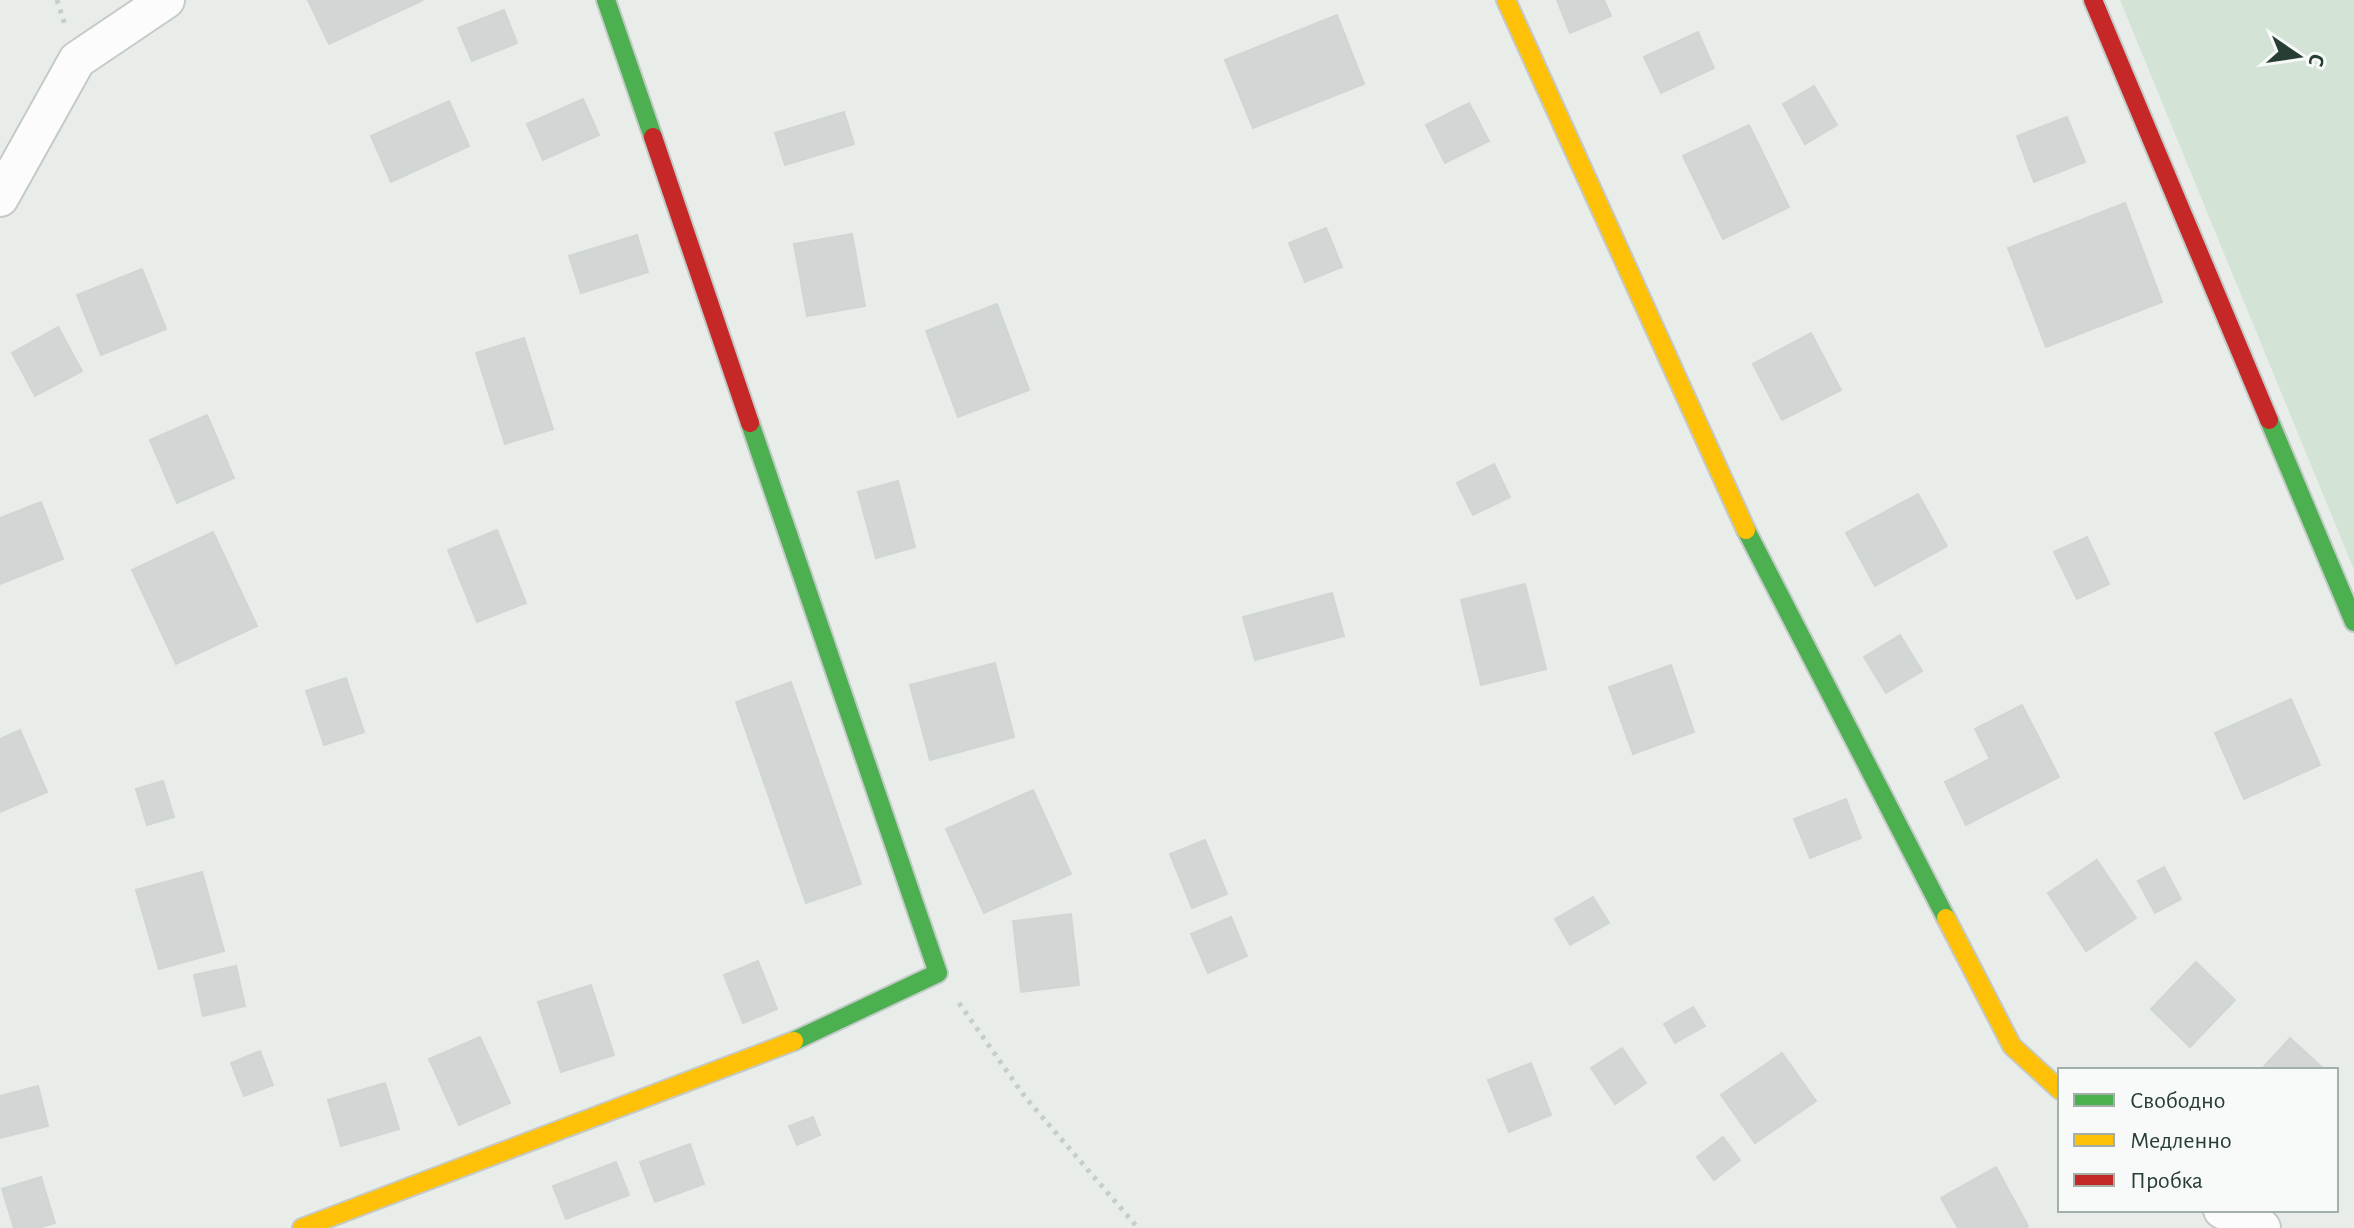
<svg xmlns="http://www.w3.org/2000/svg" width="2354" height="1228" font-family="'Alegreya Sans',sans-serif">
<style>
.green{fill:#d3e4d6}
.building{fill:#d2d6d4;stroke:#d1d6d3;stroke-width:2}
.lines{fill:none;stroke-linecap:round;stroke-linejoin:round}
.street-casing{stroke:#c5cac7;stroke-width:40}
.fast-casing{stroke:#c4cac7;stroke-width:22}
.slow-casing{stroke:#c4cac7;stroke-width:22}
.jam-casing{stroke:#c4cac7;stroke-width:22}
.path{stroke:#c7ceca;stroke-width:5;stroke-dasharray:4 6;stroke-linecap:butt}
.street{stroke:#fcfcfc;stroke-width:36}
.fast{stroke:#4caf50;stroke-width:18}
.slow{stroke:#ffc107;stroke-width:18}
.jam{stroke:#c62828;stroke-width:18}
</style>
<rect width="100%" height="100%" fill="#e8edea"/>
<!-- green -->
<path class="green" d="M2120 0H2354V571V570Z"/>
<!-- building -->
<path class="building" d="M308 0H423L329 44Z
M1557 0H1604L1611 16 1570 33Z
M504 10 517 43 472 61 458 28Z
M1337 15 1364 84 1253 128 1225 60Z
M1698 32 1714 68 1661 93 1644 57Z
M1814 86 1837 125 1805 144 1783 104Z
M583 99 599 135 543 160 527 124Z
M449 101 469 146 391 182 371 136Z
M1469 103 1489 141 1445 163 1426 125Z
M844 112 854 144 785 165 775 133Z
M2067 117 2085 162 2034 182 2017 136Z
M1749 125 1789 207 1723 239 1683 156Z
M2125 203 2162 302 2046 347 2008 248Z
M1326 228 1342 267 1305 282 1289 243Z
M852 234 865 306 807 316 794 244Z
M637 235 648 272 581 293 569 256Z
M142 269 166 329 101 355 77 295Z
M997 304 1029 390 958 417 926 331Z
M58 327 82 371 35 396 12 353Z
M1811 333 1841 390 1782 420 1753 364Z
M524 338 553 429 505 444 476 353Z
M207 415 234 478 177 503 150 440Z
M1494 464 1510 497 1473 515 1457 483Z
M898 481 915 547 876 558 858 492Z
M1918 494 1947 546 1875 586 1846 533Z
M41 502 63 559 0 584V518Z
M497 530 526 603 477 622 448 550Z
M213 532 257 626 176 664 132 570Z
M2087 537 2109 584 2077 599 2054 552Z
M1525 584 1546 669 1481 685 1461 600Z
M1332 593 1344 636 1255 660 1243 617Z
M1900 635 1922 671 1886 693 1864 657Z
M995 663 1014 737 930 760 910 685Z
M1671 665 1694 732 1633 754 1609 687Z
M346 678 364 732 324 745 306 691Z
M791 682 861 884 806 903 736 702Z
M2291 699 2320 765 2244 799 2215 733Z
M2022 705 2059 777 1966 825 1945 782 1990 759 1975 729Z
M20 730 47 792 0 812V739Z
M163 781 174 817 147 825 136 789Z
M1033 790 1071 874 984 913 946 829Z
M1846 799 1861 838 1810 858 1794 819Z
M1205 840 1227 894 1192 908 1170 854Z
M2097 860 2136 918 2086 951 2048 893Z
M2164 867 2181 899 2155 913 2138 881Z
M202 872 224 951 159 969 136 890Z
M1593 897 1609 923 1570 945 1555 919Z
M1071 914 1079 985 1021 992 1013 921Z
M1231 917 1247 956 1208 973 1191 934Z
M758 961 777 1009 743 1023 724 975Z
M2196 962 2235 1000 2190 1047 2151 1009Z
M236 966 245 1006 203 1016 194 975Z
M591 985 614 1055 561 1072 538 1002Z
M1693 1007 1705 1026 1675 1043 1664 1024Z
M480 1037 510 1103 459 1125 429 1059Z
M2290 1038 2325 1070H2261Z
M1622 1048 1646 1083 1615 1104 1591 1068Z
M260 1051 273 1085 244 1096 231 1063Z
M1782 1053 1816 1101 1755 1143 1721 1095Z
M1531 1063 1551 1115 1509 1132 1488 1080Z
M385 1083 399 1129 341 1146 328 1100Z
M38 1086 48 1126 0 1138V1096Z
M813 1117 820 1135 797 1145 789 1126Z
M1723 1137 1740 1160 1714 1180 1697 1157Z
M690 1144 704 1184 655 1202 640 1162Z
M616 1162 629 1195 566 1219 553 1186Z
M1996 1167 2028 1226 2024 1228H1958L1941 1198Z
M41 1177 55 1223 38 1228H14L2 1189Z"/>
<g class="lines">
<defs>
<path id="street" d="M0 198 77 60 166 0
M2222 1210 2262 1228"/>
<path id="fast" d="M606 0 653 137
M2269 420 2354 622
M750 423 938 973 794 1041
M1746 530 1946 918"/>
<path id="slow" d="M1506 0 1746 530
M1946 918 2012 1046 2060 1090
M302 1228 794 1041"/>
<path id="jam" d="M2093 0 2269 420
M653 137 750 423"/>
</defs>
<!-- street casing -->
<use href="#street" class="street-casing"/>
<!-- fast casing -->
<use href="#fast" class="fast-casing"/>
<!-- slow casing -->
<use href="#slow" class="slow-casing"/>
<!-- jam casing -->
<use href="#jam" class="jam-casing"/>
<!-- path -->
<path class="path" d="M57 0 65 25
M959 1003 1025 1097 1138 1228"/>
<!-- street -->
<use href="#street" class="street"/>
<!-- fast -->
<use href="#fast" class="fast"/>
<!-- slow -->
<use href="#slow" class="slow"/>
<!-- jam -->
<use href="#jam" class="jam"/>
</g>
<!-- legend -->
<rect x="2058" y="1068" width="280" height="144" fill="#f7faf8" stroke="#a4afaa" stroke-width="2"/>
<rect x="2074" y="1094" width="40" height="12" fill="#4caf50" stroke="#a4afaa" stroke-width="2"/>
<text x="2130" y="1108" font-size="24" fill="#273e34">Свободно</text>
<rect x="2074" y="1134" width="40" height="12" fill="#ffc107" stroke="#a4afaa" stroke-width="2"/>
<text x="2130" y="1148" font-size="24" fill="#273e34">Медленно</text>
<rect x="2074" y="1174" width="40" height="12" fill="#c62828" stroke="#a4afaa" stroke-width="2"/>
<text x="2130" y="1188" font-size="24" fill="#273e34">Пробка</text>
<!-- north arrow -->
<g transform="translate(2298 56) rotate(103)" stroke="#f7faf8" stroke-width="6" paint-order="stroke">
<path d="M0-6L14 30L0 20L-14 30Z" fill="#273e34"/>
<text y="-12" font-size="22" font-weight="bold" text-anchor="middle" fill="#273e34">С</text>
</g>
</svg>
